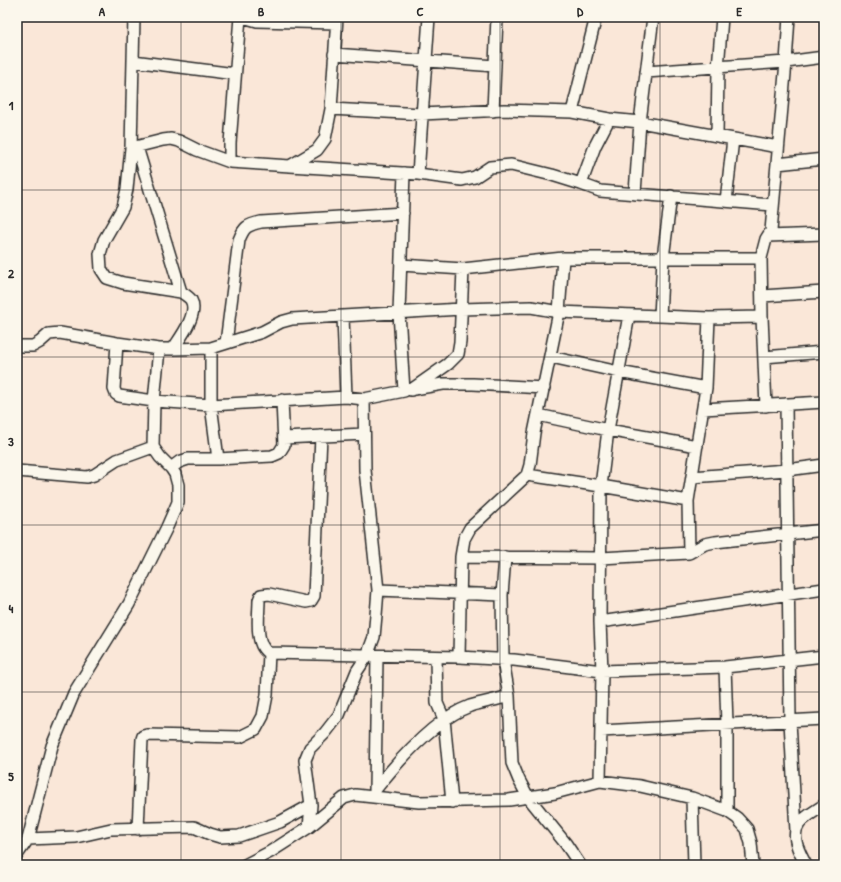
<svg xmlns="http://www.w3.org/2000/svg" width="841" height="882" font-family="'Patrick Hand',sans-serif">
<style>
.lines{fill:none;stroke-linecap:round;stroke-linejoin:round}
.street-casing{stroke:#2b2b2b;stroke-width:14}
.street{stroke:#fbf7ec;stroke-width:11}
.grid{fill:none;stroke:#2b2b2b;stroke-width:1;stroke-opacity:0.55}
.neatline{fill:none;stroke:#2b2b2b;stroke-width:1.5}
.grid-label{font-size:13px;text-anchor:middle;font-weight:bold;fill:#2b2b2b}
</style>
<rect width="100%" height="100%" fill="#fae7d8"/>
<filter id="ink" filterUnits="userSpaceOnUse"><feTurbulence type="fractalNoise" baseFrequency=".025" numOctaves="2"/><feDisplacementMap in="SourceGraphic" scale="8" xChannelSelector="R" yChannelSelector="G"/><feConvolveMatrix kernelMatrix="1 2 1 2 8 2 1 2 1" color-interpolation-filters="sRGB"/></filter>
<g filter="url(#ink)">
<g class="lines">
<defs>
<path id="street" d="M134 17 131 148 127 189 123 207 104 240 100 254 101 269 107 278 123 283 181 292
M243 17 257 21 336 23
M334 54 495 66
M133 61 235 74
M646 72 786 62 824 57
M331 109 422 114 504 110 572 112 609 119 640 122 778 147
M493 111 497 17
M572 112 596 17
M717 136 718 68 722 17
M131 148 163 140 171 139 179 141 197 150 230 162 290 166 317 150 325 139 331 109 337 17
M230 162V143L240 17
M777 164 824 159
M290 166 418 174 462 180 475 177 490 167 511 165 552 175 581 184 595 146 609 119
M418 174 429 17
M581 184 600 191 773 205
M635 193 640 122 653 17
M726 201 733 139
M768 236 824 234
M401 265 463 269 563 258H761
M762 296 824 292
M343 316 346 397
M660 316 663 258 671 196
M117 343 114 389 116 394 119 396 154 401 211 405 346 397 364 399 404 391 399 313 404 173
M226 343 239 240C244 227 247 225 261 222L403 213
M17 346H33L40 342 49 334 60 333 117 343 159 349H173C180 338 199 314 191 300 189 297 184 294 181 292L137 147
M211 348V405L218 459
M173 349 211 348 262 332 281 322 292 319 461 309 531 307 559 312 709 318 762 317
M551 357 619 372 706 388
M764 357 824 352
M414 389 443 384H473L544 388
M411 390 448 364 458 354 460 342 463 269
M786 404 790 721 796 831
M766 406 762 317 761 258 766 239 771 231 786 62 789 17
M703 409 824 402
M538 415 608 430 697 446
M284 438 364 434
M171 468 179 462 188 459H218L272 456 279 453 284 445 282 400
M17 471 87 477 94 475 117 460 153 447
M527 475 601 486 688 501
M692 477 787 470 824 465
M689 553 688 501 706 388 709 318
M461 557 601 558 689 553 705 544 715 542 824 530
M505 557 502 595 503 660 509 696 512 763 519 780 528 797 566 844 580 865
M378 590 502 595
M600 622 824 589
M269 653C254 646 259 614 259 600L261 595 269 594 306 602 311 601 314 596 321 436
M459 657 461 557 464 539 470 528 527 475 530 465 534 433 559 312 563 258
M436 658 437 703 444 719 452 802
M725 667 727 724V811
M601 731 824 719
M600 781 602 671 600 622 601 486 608 430 629 315
M375 790C398 761 435 719 470 706 483 702 496 700 509 696
M375 791 377 656
M692 798 694 865
M309 827 344 798 355 795 419 802 509 800 555 793 600 781 640 786 692 798 727 811 737 818 747 829 751 843 753 865
M138 829 142 739 143 736 147 735 240 737 256 729 263 716 267 695 269 653 459 657 514 660 602 671 725 667 824 656
M28 839 76 837 111 829 194 827 210 834 220 837 239 836 280 822 311 805
M17 855 28 839 52 746 74 693 129 604 167 527 178 502V485L175 474 171 468 160 457 153 447 154 401 159 349
M245 865 270 852 309 827 311 805 305 760 310 748 325 733 339 715 357 671 367 656 374 637 376 615 378 590 365 470 364 399
M806 865C800 854 790 836 799 824 804 817 817 810 824 805"/>
</defs>
<!-- street casing -->
<use href="#street" class="street-casing"/>
<!-- street -->
<use href="#street" class="street"/>
</g>
</g>
<!-- grid -->
<path class="grid" d="M181 17V865M341 17V865M500 17V865M660 17V865M17 190H824M17 357H824M17 525H824M17 692H824"/>
<!-- margin -->
<rect width="841" height="882" fill="none" stroke="#fbf7ec" stroke-width="44"/>
<rect x="22" y="22" width="797" height="838" class="neatline"/>
<g class="grid-label">
<text x="102" y="16">A</text>
<text x="261" y="16">B</text>
<text x="420" y="16">C</text>
<text x="580" y="16">D</text>
<text x="739" y="16">E</text>
<text x="11" y="110">1</text>
<text x="11" y="278">2</text>
<text x="11" y="446">3</text>
<text x="11" y="613">4</text>
<text x="11" y="781">5</text>
</g>
</svg>
